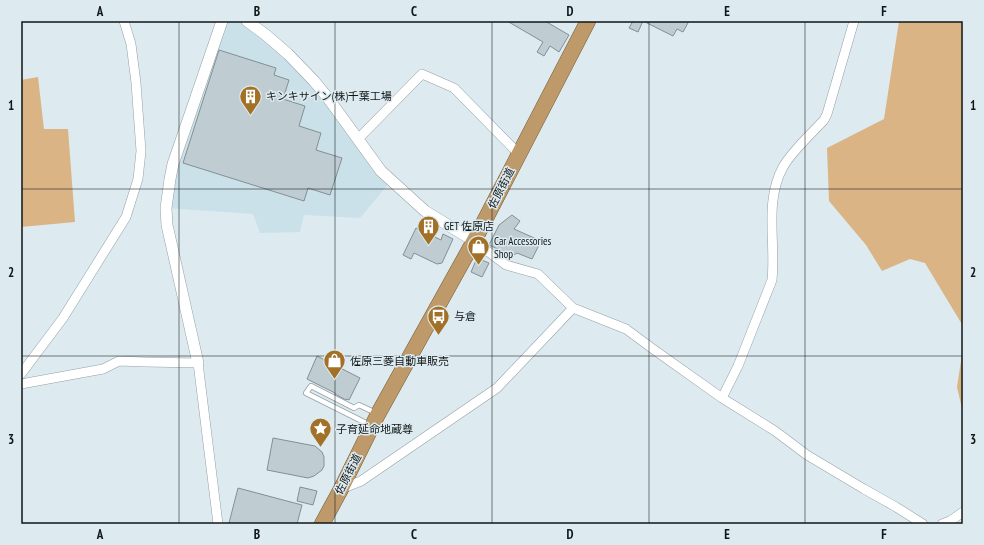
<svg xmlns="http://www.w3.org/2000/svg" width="984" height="545" font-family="'PT Sans Narrow','Noto Sans JP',sans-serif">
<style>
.built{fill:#cbe1ea}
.green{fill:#dab485}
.building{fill:#bfcdd2;stroke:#838f94}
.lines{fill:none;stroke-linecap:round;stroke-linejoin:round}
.service-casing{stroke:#94a1a6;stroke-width:6}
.minor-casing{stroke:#94a1a6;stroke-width:10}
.tertiary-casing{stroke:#94a1a6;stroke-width:12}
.trunk-casing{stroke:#765b35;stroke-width:16}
.service{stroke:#fff;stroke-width:4.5}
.minor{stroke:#fff;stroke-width:9}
.tertiary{stroke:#fff;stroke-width:11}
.trunk{stroke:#be9a6a;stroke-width:15}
.grid{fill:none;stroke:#111617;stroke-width:1;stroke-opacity:0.55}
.labels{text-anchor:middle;stroke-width:3;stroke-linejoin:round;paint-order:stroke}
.poi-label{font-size:11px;fill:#111617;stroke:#ddebf0;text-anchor:start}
.street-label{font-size:11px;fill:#111617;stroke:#ddebf0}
.neatline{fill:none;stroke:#111617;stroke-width:1.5}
.grid-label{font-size:13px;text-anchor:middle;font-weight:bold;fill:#111617}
</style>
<rect width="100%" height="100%" fill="#ddebf0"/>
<!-- built -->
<path class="built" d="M222 21H247L278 44 391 181 360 218 304 215 300 232 260 233 253 214 166 208 170 179Z"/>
<!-- green -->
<path class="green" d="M899 21H963V326L925 263 910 259 882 271 866 245 829 201 827 148 884 119Z
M38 77 44 129H68L75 222 21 227V80Z
M963 348V413L957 387Z"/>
<!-- building -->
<path class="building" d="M507 21H545L569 35 559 52 550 46 544 56 537 52 543 42Z
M633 21H689L683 32 677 29 673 36 643 21 638 32 629 28Z
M219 50 276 68 274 75 289 80 283 99 305 106 299 126 321 133 316 150 342 158 330 195 308 188 304 201 183 163Z
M512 215 520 221 514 229 541 241 532 259 517 253 512 256 489 245 499 225Z
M416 228 441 240 443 234 453 239 442 263 437 264 414 253 411 259 403 255Z
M477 258 489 263 482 277 471 272Z
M317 356 360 378 349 400 347 399 346 400 335 394V393L307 379Z
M273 438 315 446 322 452 324 457V466L322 470 314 476 308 478 267 470Z
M300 487 317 491 313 505 297 501Z
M238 488 302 505 297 524H233L229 523Z"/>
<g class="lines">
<defs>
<path id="service" d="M370 425 306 393 311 386 354 408 359 405 376 413"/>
<path id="minor" d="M358 139 422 74 454 88 513 148 518 155
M474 241 506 265 538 274 573 308 626 329 653 349 722 398 775 431 807 455 864 489 896 507 923 524
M21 374 63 318 126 217 138 179 141 151 136 83 131 44 124 21
M21 384 103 369 119 361 145 362 198 363 218 524
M722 398 738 366 772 280C776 242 764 202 783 167 792 151 811 134 824 120L827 114 854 21
M341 489 361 481 497 388 573 308
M942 524 950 521 963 512"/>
<path id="tertiary" d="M247 21 266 35 288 54 314 81 328 98 381 171 425 211 474 241
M198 363 167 225 166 208 170 179 173 164 222 21"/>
<path id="trunk" d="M322 524 341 489 378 414 474 241 588 21"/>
</defs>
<!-- service casing -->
<use href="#service" class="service-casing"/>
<!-- minor casing -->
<use href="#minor" class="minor-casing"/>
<!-- tertiary casing -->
<use href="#tertiary" class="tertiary-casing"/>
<!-- trunk casing -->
<use href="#trunk" class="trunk-casing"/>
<!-- service -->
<use href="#service" class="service"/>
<!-- minor -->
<use href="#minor" class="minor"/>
<!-- tertiary -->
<use href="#tertiary" class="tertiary"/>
<!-- trunk -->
<use href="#trunk" class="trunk"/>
</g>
<!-- grid -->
<path class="grid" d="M179 21V524M335 21V524M492 21V524M649 21V524M805 21V524M21 189H963M21 356H963"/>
<!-- icons -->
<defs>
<symbol id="building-pin" viewBox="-11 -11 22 30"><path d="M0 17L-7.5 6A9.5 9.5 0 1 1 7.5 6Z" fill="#a37027" stroke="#ddebf0"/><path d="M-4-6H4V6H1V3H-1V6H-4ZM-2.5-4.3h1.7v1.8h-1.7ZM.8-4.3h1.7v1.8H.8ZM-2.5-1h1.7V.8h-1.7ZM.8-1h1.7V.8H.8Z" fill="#fff"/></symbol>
<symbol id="shop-pin" viewBox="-11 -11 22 30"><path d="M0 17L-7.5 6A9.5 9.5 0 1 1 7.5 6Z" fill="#a37027" stroke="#ddebf0"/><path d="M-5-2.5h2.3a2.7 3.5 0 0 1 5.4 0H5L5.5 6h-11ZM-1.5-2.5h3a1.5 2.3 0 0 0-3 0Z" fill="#fff"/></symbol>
<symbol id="bus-pin" viewBox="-11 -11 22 30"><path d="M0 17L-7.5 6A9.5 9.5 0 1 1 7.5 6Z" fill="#a37027" stroke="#ddebf0"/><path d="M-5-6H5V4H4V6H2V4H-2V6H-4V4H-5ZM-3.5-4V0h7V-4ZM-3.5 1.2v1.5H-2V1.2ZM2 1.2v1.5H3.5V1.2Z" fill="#fff"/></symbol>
<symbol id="sight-pin" viewBox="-11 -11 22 30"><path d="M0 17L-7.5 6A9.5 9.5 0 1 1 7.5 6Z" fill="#a37027" stroke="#ddebf0"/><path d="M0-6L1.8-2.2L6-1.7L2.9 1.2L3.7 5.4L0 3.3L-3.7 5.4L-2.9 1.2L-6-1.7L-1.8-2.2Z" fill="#fff"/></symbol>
</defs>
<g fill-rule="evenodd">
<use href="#building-pin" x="238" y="84" width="25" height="34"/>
<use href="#building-pin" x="416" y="214" width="25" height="34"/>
<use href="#shop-pin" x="466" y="234" width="25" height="34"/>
<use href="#bus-pin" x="426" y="304" width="25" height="34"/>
<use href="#shop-pin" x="322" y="348" width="25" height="34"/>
<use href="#sight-pin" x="308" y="416" width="25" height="34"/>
</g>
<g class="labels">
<!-- poi labels -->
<g class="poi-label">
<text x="266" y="100">キンキサイン(株)千葉工場</text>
<text x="444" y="230">GET 佐原店</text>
<text x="494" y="245">Car Accessories<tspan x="494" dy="13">Shop</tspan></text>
<text x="454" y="320">与倉</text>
<text x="350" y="365">佐原三菱自動車販売</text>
<text x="336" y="433">子育延命地蔵尊</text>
</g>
<!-- street labels -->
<g class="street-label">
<text transform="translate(501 188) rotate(-63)" y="4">佐原街道</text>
<text transform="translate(348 474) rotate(-63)" y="4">佐原街道</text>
</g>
</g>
<!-- border -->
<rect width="984" height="545" fill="none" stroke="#ddebf0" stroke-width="44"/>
<rect x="22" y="22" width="940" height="501" class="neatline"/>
<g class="grid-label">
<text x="100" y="16">A</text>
<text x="257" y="16">B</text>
<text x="414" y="16">C</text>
<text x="570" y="16">D</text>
<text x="727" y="16">E</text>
<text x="884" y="16">F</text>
<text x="11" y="110">1</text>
<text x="973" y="110">1</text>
<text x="11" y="277">2</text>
<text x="973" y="277">2</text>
<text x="11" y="444">3</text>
<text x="973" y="444">3</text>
<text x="100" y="539">A</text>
<text x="257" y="539">B</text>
<text x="414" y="539">C</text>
<text x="570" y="539">D</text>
<text x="727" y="539">E</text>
<text x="884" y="539">F</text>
</g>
</svg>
